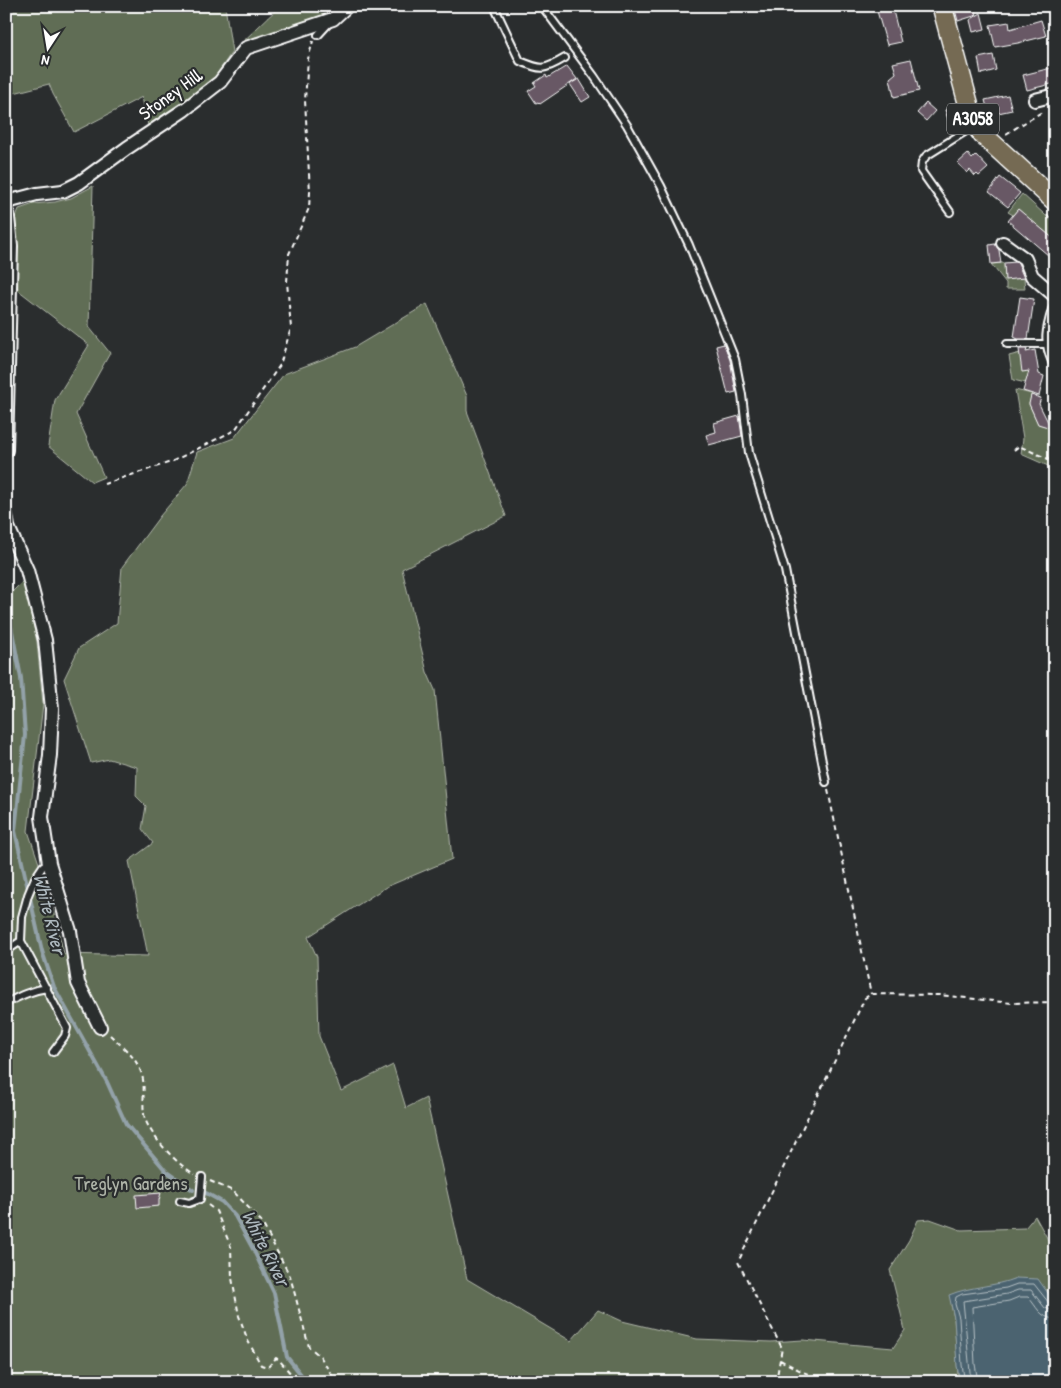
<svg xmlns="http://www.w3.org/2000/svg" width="1061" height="1388" font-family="'Patrick Hand',sans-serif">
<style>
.green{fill:#606d54;stroke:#b0b6aa}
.water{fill:#4b6470;stroke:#93a2a9}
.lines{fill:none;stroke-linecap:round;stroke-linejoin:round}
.shore{stroke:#b7c1c6;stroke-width:1}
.stream{stroke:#93a2a9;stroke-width:4}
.building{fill:#675865;stroke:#fff}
.lane-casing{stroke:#fff;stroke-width:10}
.street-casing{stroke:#fff;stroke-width:16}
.primary-casing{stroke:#fff;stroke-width:22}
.path{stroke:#fff;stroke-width:2;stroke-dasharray:5 4;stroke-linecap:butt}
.lane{stroke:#2a2d2e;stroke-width:6}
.street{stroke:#2a2d2e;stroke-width:12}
.primary{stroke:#746b52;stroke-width:19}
.labels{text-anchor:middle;stroke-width:4.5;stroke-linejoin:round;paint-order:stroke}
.shield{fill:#2a2d2e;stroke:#bfc0c0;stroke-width:1}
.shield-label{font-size:18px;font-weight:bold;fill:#fff}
.street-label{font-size:19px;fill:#fff;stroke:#2a2d2e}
.park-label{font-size:19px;fill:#b0b6aa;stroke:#2a2d2e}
.water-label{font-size:20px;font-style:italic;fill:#aeb9bf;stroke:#2a2d2e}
</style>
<rect width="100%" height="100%" fill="#2a2d2e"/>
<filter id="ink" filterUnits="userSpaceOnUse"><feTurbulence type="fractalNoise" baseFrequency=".02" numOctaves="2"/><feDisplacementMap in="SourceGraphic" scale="10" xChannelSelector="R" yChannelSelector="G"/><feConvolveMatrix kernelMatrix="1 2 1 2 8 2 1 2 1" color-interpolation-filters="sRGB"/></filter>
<g filter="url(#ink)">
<!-- green -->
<path class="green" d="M6 6H225L232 52 280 6H321L328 14 293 28 253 41 232 52 210 84 178 109 148 126 142 97 74 132 53 94 49 84 6 95Z
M93 186 89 327 110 353 76 414 104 477 92 482 48 446 55 400 89 345 18 290 15 219 19 209 34 204 55 202 71 198Z
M1022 194 1055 224V240L1018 209 1013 215 1008 212Z
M1004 263 1005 279 1024 278 1025 289H1006V283L991 264Z
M427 304 467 396V411L506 516 402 569 427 672 435 690 452 859 386 887 308 937 317 957 319 1036 341 1091 393 1065 406 1108 426 1098 467 1279 571 1341 598 1310 622 1321 697 1339 771 1342 803 1340 893 1348 905 1330 890 1270 909 1240 918 1220 930 1219 961 1230 1025 1228 1035 1216 1051 1245 1053 1235 1055 1237V1303L1047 1290 1016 1278 1005 1283 987 1286 951 1305 954 1318 958 1376 957 1382H6V598L24 580 37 642 43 704 28 831 47 887 64 954 148 956 129 861 153 843 142 829 146 806 136 796 137 767 109 759 91 763 64 679 79 648 117 623 122 567 160 516 187 484 197 452 234 438 284 374 355 347Z
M1020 353 1029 371 1026 383 1013 380 1009 356Z
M1015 390 1032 394 1029 404 1038 424 1050 427 1052 419 1055 420V469L1021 454 1023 438Z"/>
<!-- water -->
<path class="water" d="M1016 1278 1038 1279 1055 1303V1382H960L957 1366 954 1318 949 1295C970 1286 994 1287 1016 1278Z"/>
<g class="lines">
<!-- shore -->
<path class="shore" d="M965 1382 962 1365 959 1318 955 1304 956 1297 962 1294 1006 1288 1017 1284H1034L1049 1303 1055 1305
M971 1382 963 1301 1007 1294 1018 1290H1031L1045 1308 1055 1311
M978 1382 975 1364 972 1307 1009 1301 1019 1297H1028C1037 1306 1039 1318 1055 1319"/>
<!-- stream -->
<path class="stream" d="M6 600 21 678 25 735 15 831 42 951 54 987 107 1082 126 1124 166 1171 193 1190
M206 1193 222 1202 235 1216 253 1249 274 1293 287 1357 307 1382"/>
</g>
<!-- building -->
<path class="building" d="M954 6H974L977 15 958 21Z
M892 7 901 42 887 45 877 11Z
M981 13 985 29 973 32 970 20Z
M1041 20 1046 36 1018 43 995 47 990 25 1009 22 1010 29Z
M993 55 996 70 981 74 978 58Z
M911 59 919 91 894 97 890 78 896 73 893 63Z
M567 66 577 79 540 104 538 102 536 103 528 91 536 86 534 83 546 75 547 78Z
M1055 67V83L1027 90 1023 75Z
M579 79 590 97 582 102 570 84Z
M1008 95 1012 110 989 115 985 100Z
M926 103 935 111 926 121 917 113Z
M957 106 963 127 952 132 945 110Z
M968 154 972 159 976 155 988 168 979 176 977 174 975 176 970 170 967 173 958 163Z
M1000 177 1020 193 1008 207 989 192Z
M1018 209 1055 240V261L1008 221Z
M995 244 999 250 1001 263 991 264 989 245Z
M1016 262 1018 264 1024 278 1005 280 1004 263Z
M1020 297 1034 299 1028 339H1018L1014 337Z
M724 344 730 360 736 392 728 394 716 346Z
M1019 349H1027L1026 352 1035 350 1039 374 1044 376 1039 396 1023 391 1029 371 1022 372Z
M1031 395 1041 398 1039 404 1051 428 1038 424 1029 404Z
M739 416 742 436 709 445 706 435 716 432 714 423Z
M161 1193 159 1200V1206L137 1208 136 1195Z"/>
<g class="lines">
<defs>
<path id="lane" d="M494 6 520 61C542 70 543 71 565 58
M542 6 594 76 627 125 661 186 689 245 735 359 742 395 749 453 785 570 826 782
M318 35 329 23
M950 212 921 171 922 162 926 156 974 126
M1007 344H1049
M49 863 43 866 35 878 28 895 22 917 21 941 67 1028 65 1036 53 1052
M6 951 21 941
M6 1003C20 996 32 990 47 988
M6 1067 8 1070
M180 1201 189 1203 200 1199 202 1177"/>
<path id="street" d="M1035 100 1055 95
M6 198 11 246 6 450
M7 202 37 194 63 191 79 183 127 148 184 110 220 82 246 48 333 19 347 6
M1003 243 1025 259 1032 276 1055 296
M1055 310C1049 330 1046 341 1055 361
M6 515 8 527 27 570 45 640 52 709 50 755 42 817 49 863 70 931 78 983 100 1027"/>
<path id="primary" d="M942 6 973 121 983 135 1055 201"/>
</defs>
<!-- lane casing -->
<use href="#lane" class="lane-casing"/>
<!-- street casing -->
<use href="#street" class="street-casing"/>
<!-- primary casing -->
<use href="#primary" class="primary-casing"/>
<!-- path -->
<path class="path" d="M1006 134 1042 112
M1047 215 1055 222
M1014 450 1019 446 1055 462
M104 484 171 462 235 430 280 365 291 328 287 282 289 254 309 208 310 192 305 100 308 59 313 41
M828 790 871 994
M110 1035C123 1047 135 1056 141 1072 146 1085 142 1101 144 1114 146 1132 179 1167 195 1174
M210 1181 233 1191 261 1221 290 1276 309 1347 320 1356 336 1382
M208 1205 216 1211 231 1247 232 1278 239 1316 248 1341 261 1365 268 1367 276 1358 279 1360 298 1382
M780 1360 803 1372 830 1382
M776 1382 782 1348 738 1262 865 998 871 994 939 995 1012 1003 1055 1002"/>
<!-- lane -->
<use href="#lane" class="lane"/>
<!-- street -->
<use href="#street" class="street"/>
<!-- primary -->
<use href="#primary" class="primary"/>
</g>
</g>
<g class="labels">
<!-- shield labels -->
<rect class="shield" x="947" y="103.5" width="52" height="31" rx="4"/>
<g class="shield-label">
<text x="973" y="125">A3058</text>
</g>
<!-- street labels -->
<g class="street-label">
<text transform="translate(170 94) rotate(-36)" y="7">Stoney Hill</text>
</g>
<!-- park labels -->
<g class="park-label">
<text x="131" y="1190">Treglyn Gardens</text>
</g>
<!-- water labels -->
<g class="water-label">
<text transform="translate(50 914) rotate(76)" y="7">White River</text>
<text transform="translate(266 1248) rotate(63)" y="7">White River</text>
</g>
</g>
<!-- margin -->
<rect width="1061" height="1388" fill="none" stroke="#2a2d2e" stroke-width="25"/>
<rect x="12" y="12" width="1036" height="1363" fill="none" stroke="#fff" stroke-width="2" filter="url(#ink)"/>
<!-- north arrow -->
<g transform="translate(48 48) rotate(192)" stroke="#2a2d2e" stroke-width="4" paint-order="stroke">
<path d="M0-4L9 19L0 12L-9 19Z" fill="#ffffff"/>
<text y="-8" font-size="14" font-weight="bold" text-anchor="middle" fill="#ffffff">N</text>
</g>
</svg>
